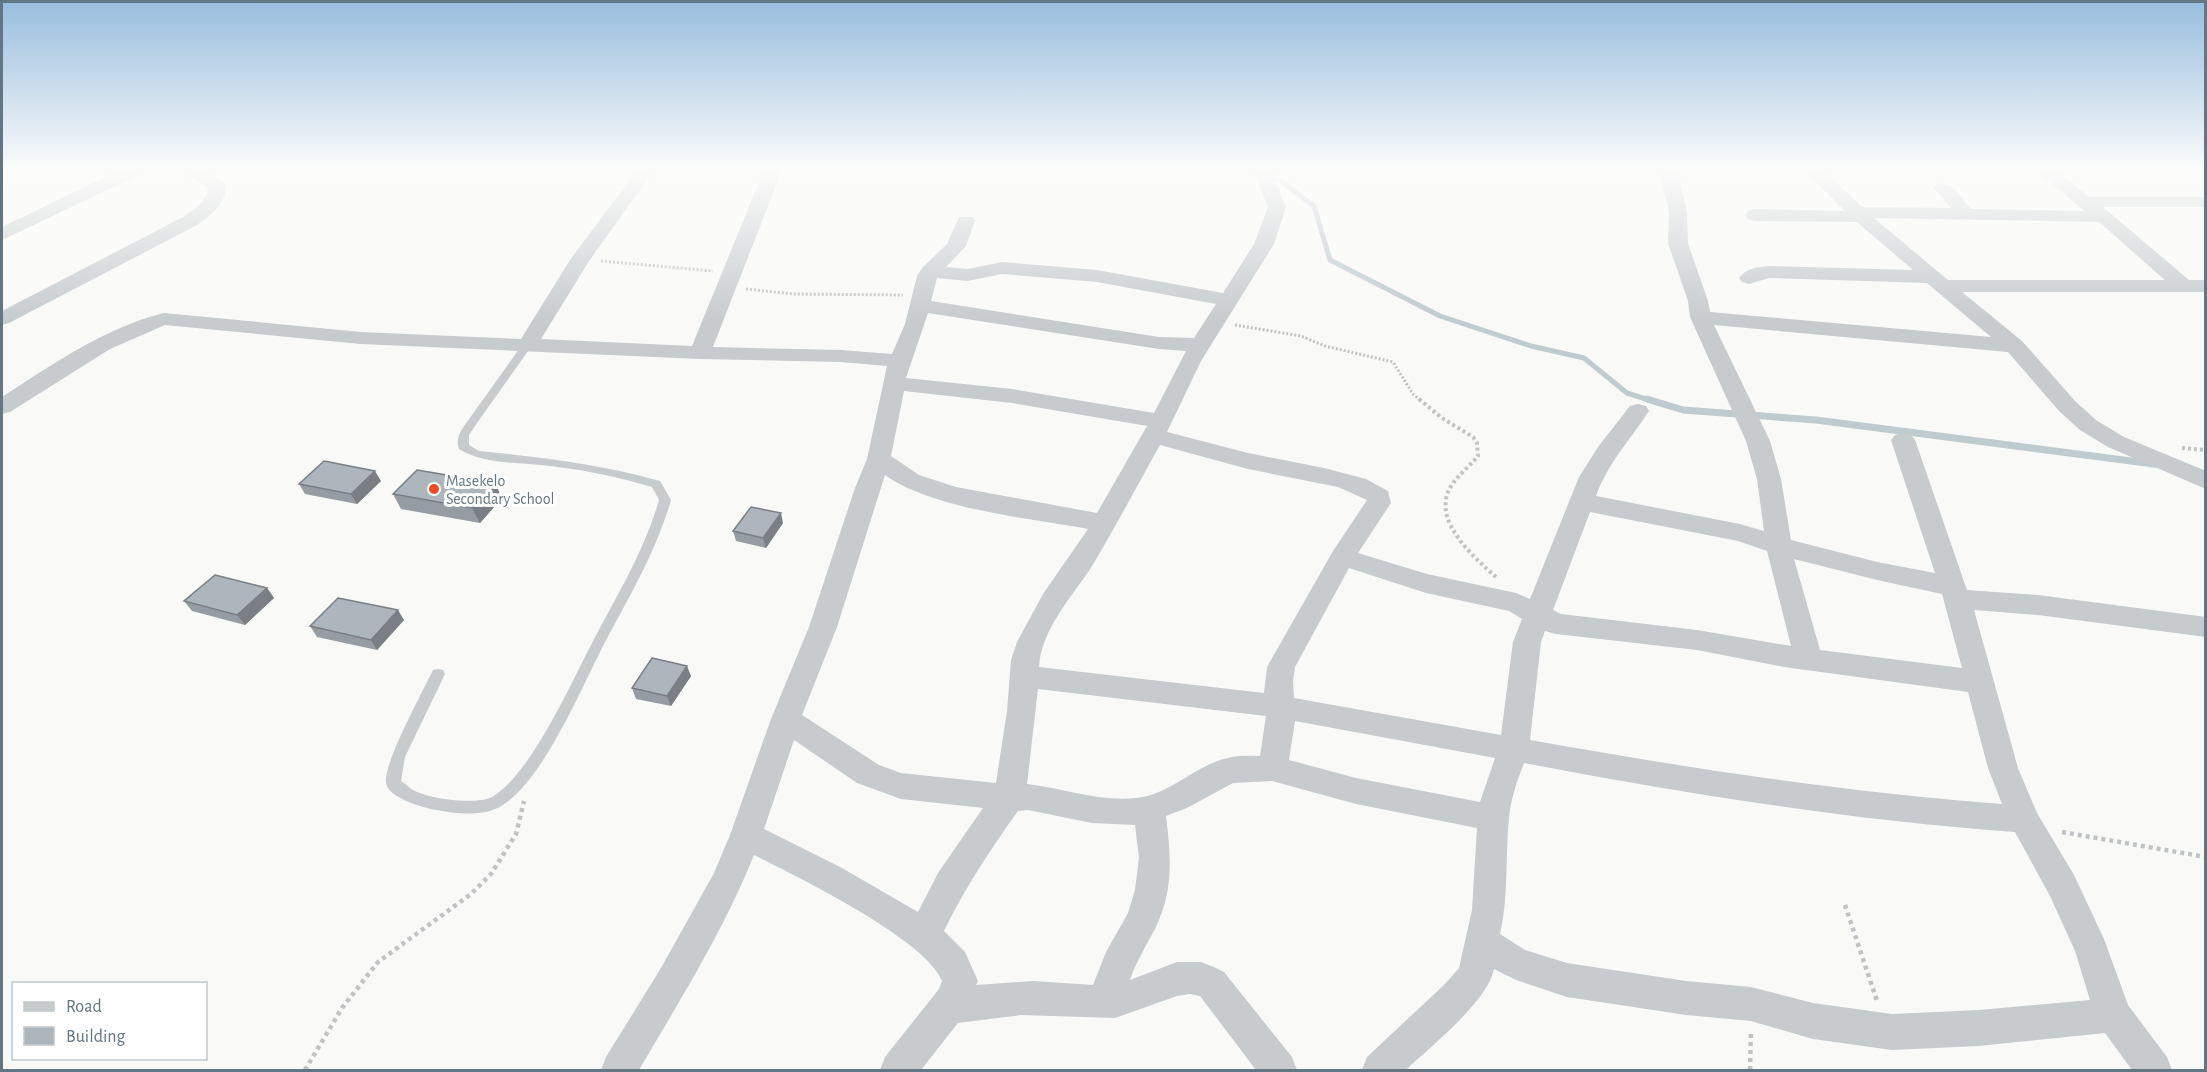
<svg xmlns="http://www.w3.org/2000/svg" width="2207" height="1072" font-family="'Alegreya Sans',sans-serif">
<style>
.lines{fill:none;stroke-linecap:round;stroke-linejoin:round}
.stream-far1{stroke:#becbcf;stroke-width:5}
.stream{stroke:#becbcf;stroke-width:7}
.path-far2{stroke:#c0c3c5;stroke-width:3;stroke-dasharray:2 2;stroke-linecap:butt}
.path-far1{stroke:#c0c3c5;stroke-width:4;stroke-dasharray:3 3;stroke-linecap:butt}
.path{stroke:#c0c3c5;stroke-width:4.5;stroke-dasharray:4 4;stroke-linecap:butt}
.service{fill:#c7cbce;fill-rule:evenodd}
.minor{fill:#c7cbce;fill-rule:evenodd}
.wall{fill:#959da2}
.shaded-wall{fill:#797f84}
.building{fill:#adb6bc;stroke:#797f84;stroke-width:1.5}
.poi-dot{fill:#ec4b25;stroke:#fff;stroke-width:2}
.labels{text-anchor:middle;stroke-width:6;stroke-linejoin:round;paint-order:stroke}
.poi-label{font-size:16px;fill:#637683;stroke:#fff;text-anchor:start}
</style>
<rect width="100%" height="100%" fill="#f9f9f7"/>
<g class="lines">
<!-- stream-far1 -->
<path class="stream-far1" d="M1266 170 1314 206 1330 260 1440 316 1531 346 1584 358 1627 393 1652 401"/>
<!-- stream -->
<path class="stream" d="M1647 399 1683 410 1816 420 2154 464"/>
<!-- path-far2 -->
<path class="path-far2" d="M601 261 713 271
M746 289 794 294 903 295
M1235 325 1301 336 1325 346 1393 362 1413 394 1421 401"/>
<!-- path-far1 -->
<path class="path-far1" d="M1419 399 1442 418 1473 437 1477 443 1478 456C1469 467 1454 478 1448 492 1435 524 1475 558 1496 577
M2182 448 2206 450"/>
<!-- path -->
<path class="path" d="M2062 832 2206 857
M1845 905 1877 1001
M305 1070 342 1008 378 962 471 894 491 874 516 834 524 801
M1750 1070 1751 1031"/>
<!-- service -->
<path class="service" d="M528 341 533 344 477 423 469 435V445L479 451C540 457 600 464 660 481L671 500C656 552 629 597 604 644 581 689 544 778 503 805 485 817 457 814 436 810 424 808 388 798 386 783 383 764 423 691 433 670L438 669 443 670 445 674 405 757 401 781C407 785 412 791 420 793 435 799 477 805 492 797 531 774 570 685 591 645 616 597 644 552 659 500L652 487C618 477 585 470 550 466 521 462 485 465 459 449 455 439 461 430 467 422L524 342Z"/>
<!-- minor -->
<path class="minor" d="M120 170H143L141 174 2 240V227Z
M179 170C197 170 214 170 226 186 226 204 210 216 197 225L9 323 2 325V311L183 217C195 209 206 202 208 188Z
M637 170H654L589 261 541 339 692 346 764 170H782L713 347 841 350 892 354 905 324 917 276 923 267 947 244 959 217H973L975 221 966 246 946 267 968 269 1002 262 1097 270 1223 293 1254 244 1268 207 1253 170H1271L1286 207 1274 244 1201 361 1167 432 1248 453 1324 468 1366 479 1388 491 1391 503 1358 553 1427 574 1516 593 1530 599 1579 477 1598 447 1630 406 1638 404 1646 406 1649 411C1630 440 1608 463 1596 496L1740 524 1764 531 1757 479 1746 441 1690 317 1688 301 1668 243 1669 212 1659 170H1677L1687 212 1688 243 1708 301 1710 312 1991 337 1927 283 1769 278 1749 284 1742 282 1739 278C1746 268 1758 267 1769 266L1913 270 1857 222 1755 221 1748 219 1746 215 1748 211 1755 209 1845 211 1804 170H1823L1862 207 1951 208 1934 188 1937 184C1952 180 1962 198 1971 209L2085 211 2035 170H2055L2089 197H2206V207H2103L2189 280H2206V292H1962L2022 341 2076 402 2096 420 2124 437 2206 471V489L2108 447 2080 430 2060 412 2008 352 1714 325 1770 441 1781 479 1791 540 1877 562 1935 573 1891 440 1895 435 1903 433 1911 435 1915 440 1967 590 2038 595 2206 617V637L2038 615 1974 610 2018 768 2037 813 2074 875 2104 939 2128 1005 2167 1057 2172 1070H2132L2105 1033 1979 1046 1892 1050 1813 1039 1751 1021 1686 1015 1567 997 1516 980 1494 969C1488 1001 1430 1047 1406 1070H1362L1367 1057 1445 984 1459 968 1472 910 1477 828 1356 804 1272 781 1233 783 1187 808 1166 816C1171 857 1174 890 1155 929 1146 946 1136 962 1130 980L1177 962H1201L1214 967 1224 972 1292 1057 1297 1070H1256L1200 996 1190 994 1177 996 1115 1018 1021 1015 958 1023 921 1070H880L885 1057 939 989 942 981C927 940 796 876 754 855 724 930 680 1000 639 1070H601L606 1057 661 968 714 873 730 835 771 719 809 627 855 488 867 459 887 366 841 362 700 359 361 344 165 325 110 349 10 412 2 414V397C53 364 104 328 164 313L361 332 521 339 570 260ZM1874 218 2099 222 2165 280H1948ZM1002 274 1097 282 1216 304 1194 338 1159 337 931 301 937 278 968 281ZM928 313 1159 349 1186 351 1154 413 1012 389 906 378ZM904 391 1012 403 1147 426 1097 513 956 487 919 475 891 456ZM1160 445 1248 469 1338 487 1367 500 1333 551 1267 667 1264 693 1039 667C1041 629 1073 596 1092 566 1116 526 1137 486 1160 445ZM885 475C932 509 1029 518 1088 529L1043 594 1017 642 1011 660 1007 711 996 783 901 773 879 765 802 715 837 627ZM1590 512 1738 541 1767 551 1791 646 1697 630 1561 614 1553 610ZM1794 559 1877 580 1942 594 1962 668 1820 650ZM1349 568 1426 593 1509 611 1522 619 1513 642 1501 735 1294 698 1293 682 1295 667ZM1545 631 1556 634 1697 650 1784 667 1968 692 1988 768 2002 804C1843 792 1687 768 1530 740L1541 642ZM1038 689 1266 716 1260 756C1250 756 1238 755 1228 758 1195 765 1170 795 1136 798 1099 802 1063 788 1027 784ZM1295 721 1495 758 1480 802 1356 778 1289 760ZM794 740 857 783 901 799 983 808 938 873 918 912 842 868 764 829ZM1524 763C1687 794 1849 820 2015 832L2050 896 2075 951 2090 1000 1979 1010 1892 1014 1813 1003 1751 987 1686 981 1567 963 1525 950 1500 934C1509 895 1505 857 1509 818 1511 798 1517 781 1524 763ZM1028 810 1092 823 1135 825 1139 858 1135 890 1128 913 1106 952 1093 985 1033 981 976 985 978 981 965 952 944 931C965 888 990 850 1018 811Z"/>
</g>
<!-- wall -->
<path class="wall" d="M381 481 357 504 305 494 299 484Z
M393 494 502 498 480 523 401 509Z
M783 523 766 548 736 541 733 531Z
M267 588 274 598 245 625 192 611 184 601Z
M404 620 377 650 317 637 310 626Z
M691 676 671 706 636 699 632 688Z"/>
<!-- shaded-wall -->
<path class="shaded-wall" d="M375 471 381 481 357 504 351 494Z
M495 483 502 498 480 523 472 508Z
M781 513 783 523 766 548 763 538Z
M267 588 274 598 245 625 237 615Z
M398 610 404 620 377 650 371 640Z
M687 666 691 676 671 706 667 696Z"/>
<!-- building -->
<path class="building" d="M324 461 375 471 351 494 299 484Z
M417 470 495 483 472 508 393 494Z
M751 507 781 513 763 538 733 531Z
M215 575 267 588 237 615 184 601Z
M338 598 398 610 371 640 310 626Z
M652 658 687 666 667 696 632 688Z"/>
<!-- sky -->
<linearGradient id="sky" x2="0" y2="1"><stop stop-color="#97bdde"/><stop offset="0.53" stop-color="#fcfcfb"/><stop offset="1" stop-color="#fcfcfb" stop-opacity="0"/></linearGradient>
<rect width="2207" height="321" fill="url(#sky)"/>
<!-- markers -->
<circle class="poi-dot" cx="434" cy="489" r="6"/>
<g class="labels">
<!-- poi labels -->
<g class="poi-label">
<text x="446" y="486">Masekelo<tspan x="446" dy="18">Secondary School</tspan></text>
</g>
</g>
<!-- border -->
<rect width="2207" height="1072" fill="none" stroke="#637683" stroke-width="6"/>
<!-- legend -->
<rect x="12" y="982" width="195" height="78" fill="#ffffff" stroke="#c1c8cd" stroke-width="1.5"/>
<rect x="24" y="1002" width="30" height="9" fill="#c7cbce" stroke="#c1c8cd" stroke-width="1.5"/>
<text x="66" y="1012" font-size="18" fill="#637683">Road</text>
<rect x="24" y="1027" width="30" height="18" fill="#adb6bc" stroke="#c1c8cd" stroke-width="1.5"/>
<text x="66" y="1042" font-size="18" fill="#637683">Building</text>
</svg>
